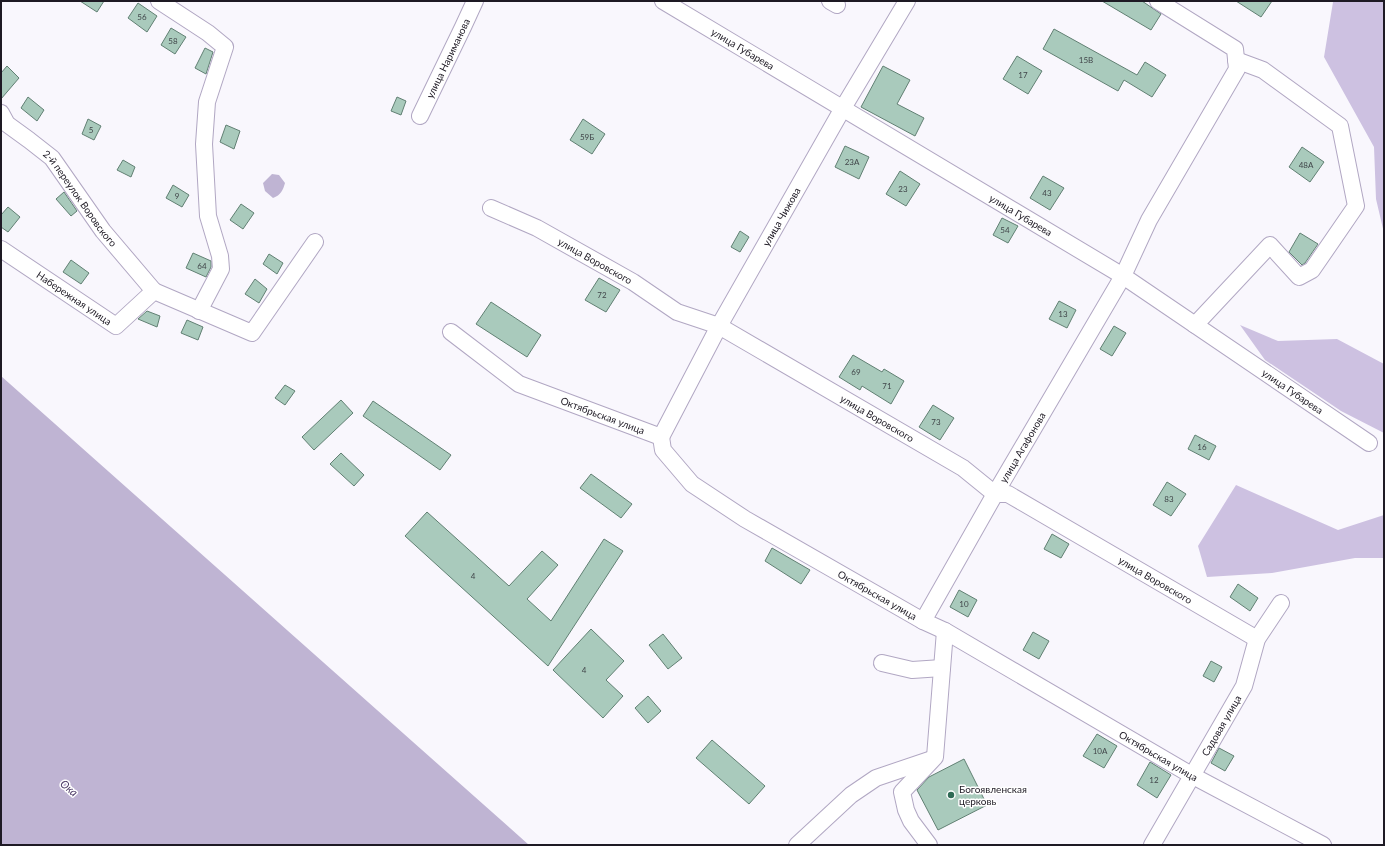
<svg xmlns="http://www.w3.org/2000/svg" width="1385" height="846" font-family="Lato,sans-serif">
<style>
.forest{fill:#cdc1e1}
.water{fill:#bfb4d3}
.building{fill:#a9cabc;stroke:#618073}
.lines{fill:none;stroke-linecap:round;stroke-linejoin:round}
.minor-casing{stroke:#b1a7c3;stroke-width:18}
.minor{stroke:#fff;stroke-width:16}
.poi-dot{fill:#2f6a55;stroke:#fff;stroke-width:1.5}
.labels{text-anchor:middle;stroke-width:3;stroke-linejoin:round;paint-order:stroke}
.number-label{font-size:8px;fill:#41464a}
.street-label{font-size:10px;fill:#1e1a24;stroke:#fff}
.poi-label{font-size:10px;fill:#1e1a24;stroke:#fff;text-anchor:start}
.water-label{font-size:11px;font-style:italic;fill:#4d3b67;stroke:#fff}
</style>
<rect width="100%" height="100%" fill="#f9f7fd"/>
<!-- forest -->
<path class="forest" d="M1384 1V233L1376 199 1374 147 1324 57 1333 2Z
M1240 325 1278 341 1337 339 1384 364V433L1341 411 1265 360Z
M1236 485 1338 530 1384 515V558H1355L1272 573 1207 577 1198 546Z"/>
<!-- water -->
<path class="water" d="M272 174 279 175 285 183C283 190 281 195 273 198L265 191 263 183Z
M1 376 529 845H1Z"/>
<!-- building -->
<path class="building" d="M80 1H104L97 12Z
M1102 1H1142L1161 14 1151 30Z
M1236 1H1272L1261 17Z
M138 3 157 16 147 32 128 18Z
M171 28 186 37 175 54 161 45Z
M1054 29 1137 75 1145 62 1166 75 1152 97 1124 80 1118 91 1043 49Z
M205 48 213 52 206 74 195 68Z
M1017 56 1042 71 1028 94 1003 79Z
M7 66 19 78 1 99V73Z
M883 66 910 80 897 104 924 118 915 136 861 107Z
M28 97 44 110 37 121 21 108Z
M397 97 406 101 401 115 391 111Z
M88 119 101 126 94 140 82 134Z
M583 119 605 134 592 154 570 140Z
M226 125 240 131 234 149 220 142Z
M845 146 869 157 859 179 835 167Z
M1302 147 1324 162 1310 182 1289 167Z
M123 160 135 167 131 177 117 170Z
M900 171 920 184 906 206 886 194Z
M1043 176 1064 188 1050 210 1030 198Z
M173 185 189 195 182 207 166 198Z
M64 192 77 211 71 216 56 199Z
M241 204 254 213 243 229 230 220Z
M8 207 20 217 8 232 1 227V215Z
M1002 218 1018 226 1008 243 993 235Z
M740 231 749 237 740 252 731 247Z
M1300 233 1318 244 1305 263 1302 265 1289 252Z
M193 253 211 261V267L206 277 186 268Z
M269 254 283 263 277 274 263 264Z
M71 260 89 273 81 284 63 272Z
M599 278 620 290 606 312 585 300Z
M255 279 267 289 259 303 245 294Z
M1059 301 1076 310 1067 328 1049 319Z
M491 302 541 335 527 357 476 324Z
M147 311 160 316 157 327 138 319Z
M187 320 203 327 198 340 181 333Z
M1114 326 1126 333 1112 356 1100 349Z
M853 355 882 372 884 369 904 381 891 404 862 386 860 390 839 377Z
M285 385 295 391 285 405 275 398Z
M341 400 353 413 314 450 302 437Z
M373 401 451 455 440 470 363 416Z
M933 405 954 418 940 440 919 427Z
M1195 435 1216 446 1209 460 1188 449Z
M341 453 364 475 354 486 330 464Z
M591 474 632 504 621 518 580 488Z
M1167 482 1186 494 1171 516 1153 505Z
M427 512 509 586 542 551 558 565 527 599 551 621 604 539 623 551 548 666 405 536Z
M1052 534 1069 544 1061 558 1044 549Z
M772 548 810 570 801 584 765 561Z
M1238 584 1258 598 1250 611 1230 597Z
M959 590 977 600 968 617 950 607Z
M591 629 624 661 606 680 623 696 603 718 553 670Z
M1033 632 1049 641 1039 659 1023 650Z
M663 634 682 658 668 669 649 645Z
M1211 661 1222 667 1214 682 1203 676Z
M648 696 661 711 648 723 635 708Z
M1097 734 1117 746 1104 768 1083 756Z
M712 740 765 786 749 804 696 758Z
M1219 748 1234 756 1225 771 1211 763Z
M964 759 987 805 938 830 917 790 929 777Z
M1150 762 1171 775 1157 798 1137 785Z"/>
<g class="lines">
<defs>
<g id="minor">
<path d="M159 1 208 33 225 47 207 102 204 144 208 216 220 256 221 269 199 311"/>
<path id="s1" d="M663 1 1123 276 1369 443"/>
<path d="M830 1 837 5"/>
<path id="s2" d="M1 113 7 124 29 140 52 158 103 231 154 291"/>
<path id="s3" d="M420 116 463 27 475 1"/>
<path id="s4" d="M491 208 537 228 633 282 677 312 719 326 963 468 995 494H1008L1257 639"/>
<path id="s5" d="M1 249 116 326 154 291 252 333 315 242"/>
<path d="M1195 325 1270 245 1299 277 1312 270 1356 206 1340 126 1263 70 1236 60"/>
<path id="s6" d="M451 332 519 384 661 437"/>
<path id="s7" d="M661 437 663 450 692 484 745 519 923 621 945 631 1193 776 1323 845"/>
<path id="s8" d="M661 437 719 326 843 108 907 1"/>
<path id="s9" d="M923 621 995 494 1123 276 1149 220 1237 69 1235 49 1158 1"/>
<path d="M882 663 912 670 942 668"/>
<path d="M797 845 851 795 876 778 932 759"/>
<path d="M929 845 911 821 906 810 902 792 935 757 945 631"/>
<path id="s10" d="M1152 845 1244 686 1257 639 1281 603"/>
</g>
</defs>
<!-- minor casing -->
<use href="#minor" class="minor-casing"/>
<!-- minor -->
<use href="#minor" class="minor"/>
</g>
<!-- markers -->
<circle class="poi-dot" cx="951" cy="795" r="4"/>
<g class="labels">
<!-- number labels -->
<g class="number-label">
<text x="142" y="20">56</text>
<text x="173" y="44">58</text>
<text x="1086" y="63">15В</text>
<text x="1023" y="78">17</text>
<text x="91" y="133">5</text>
<text x="587" y="140">59Б</text>
<text x="852" y="165">23А</text>
<text x="1306" y="168">48А</text>
<text x="903" y="192">23</text>
<text x="1047" y="196">43</text>
<text x="177" y="199">9</text>
<text x="1005" y="233">54</text>
<text x="202" y="269">64</text>
<text x="602" y="298">72</text>
<text x="1063" y="317">13</text>
<text x="856" y="375">69</text>
<text x="887" y="389">71</text>
<text x="936" y="425">73</text>
<text x="1202" y="450">16</text>
<text x="1169" y="502">83</text>
<text x="473" y="579">4</text>
<text x="964" y="607">10</text>
<text x="584" y="673">4</text>
<text x="1100" y="754">10А</text>
<text x="1154" y="783">12</text>
</g>
<!-- street labels -->
<g class="street-label">
<text dy="4" stroke="none"><textPath href="#s1" startOffset="93">улица Губарева</textPath></text>
<text dy="4" stroke="none"><textPath href="#s3" startOffset="64">улица Нариманова</textPath></text>
<text dy="4" stroke="none"><textPath href="#s2" startOffset="118">2-й переулок Воровского</textPath></text>
<text dy="4" stroke="none"><textPath href="#s1" startOffset="417">улица Губарева</textPath></text>
<text dy="4" stroke="none"><textPath href="#s8" startOffset="251">улица Чижова</textPath></text>
<text dy="4" stroke="none"><textPath href="#s4" startOffset="117">улица Воровского</textPath></text>
<text dy="4" stroke="none"><textPath href="#s5" startOffset="88">Набережная улица</textPath></text>
<text dy="4" stroke="none"><textPath href="#s1" startOffset="741">улица Губарева</textPath></text>
<text dy="4" stroke="none"><textPath href="#s6" startOffset="175">Октябрьская улица</textPath></text>
<text dy="4" stroke="none"><textPath href="#s4" startOffset="441">улица Воровского</textPath></text>
<text dy="4" stroke="none"><textPath href="#s9" startOffset="200">улица Агафонова</textPath></text>
<text dy="4" stroke="none"><textPath href="#s4" startOffset="765">улица Воровского</textPath></text>
<text dy="4" stroke="none"><textPath href="#s7" startOffset="274">Октябрьская улица</textPath></text>
<text dy="4" stroke="none"><textPath href="#s10" startOffset="138">Садовая улица</textPath></text>
<text dy="4" stroke="none"><textPath href="#s7" startOffset="598">Октябрьская улица</textPath></text>
</g>
<!-- poi labels -->
<g class="poi-label">
<text x="959" y="793">Богоявленская<tspan x="959" dy="12">церковь</tspan></text>
</g>
<!-- water labels -->
<g class="water-label">
<text transform="translate(69 788) rotate(40)" y="4">Ока</text>
</g>
</g>
<!-- border -->
<rect width="1385" height="846" fill="none" stroke="#1e1a24" stroke-width="4"/>
</svg>
